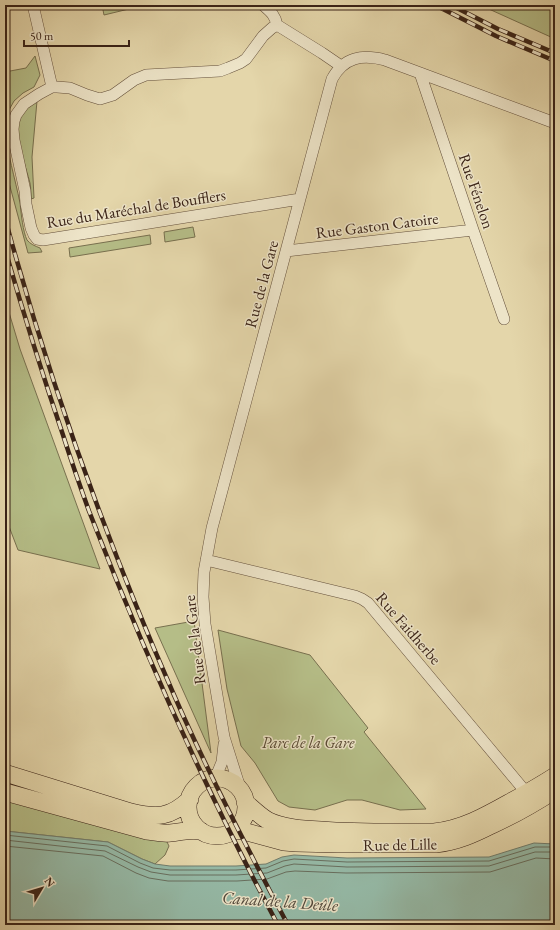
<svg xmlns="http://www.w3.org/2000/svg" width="560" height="930" font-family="'EB Garamond',serif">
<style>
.green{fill:#b5bd87;stroke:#78704f}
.water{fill:#95b9a6;stroke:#717d6d}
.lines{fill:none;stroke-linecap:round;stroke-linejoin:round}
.shore{stroke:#686e5e;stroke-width:1}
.street-casing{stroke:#64503c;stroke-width:12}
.primary-casing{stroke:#3a2317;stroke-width:18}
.street{stroke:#ede4c8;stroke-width:11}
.primary{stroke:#e4d6aa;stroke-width:17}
.rail-casing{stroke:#3a2317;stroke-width:4.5}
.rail{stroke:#ede4c8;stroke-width:3;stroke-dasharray:9;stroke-linecap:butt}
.labels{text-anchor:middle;stroke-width:3;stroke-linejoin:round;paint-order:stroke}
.street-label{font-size:16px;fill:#3a2317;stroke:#ede4c8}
.park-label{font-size:16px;font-style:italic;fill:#594a33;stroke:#ede4c8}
.water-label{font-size:17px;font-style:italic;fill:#51483b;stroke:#ede4c8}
</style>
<rect width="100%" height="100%" fill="#e4d6aa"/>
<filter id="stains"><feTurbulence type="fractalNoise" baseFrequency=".005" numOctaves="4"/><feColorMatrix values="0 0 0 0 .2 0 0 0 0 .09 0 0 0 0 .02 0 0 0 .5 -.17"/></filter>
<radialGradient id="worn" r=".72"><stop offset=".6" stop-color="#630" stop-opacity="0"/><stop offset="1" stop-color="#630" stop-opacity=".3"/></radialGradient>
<!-- green -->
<path class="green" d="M102 5H133V8L104 15Z
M480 5H555V47L550 46 553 38Z
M35 56 40 75 34 87 23 93 14 101 9 110 5 123V72L26 68Z
M37 101 32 157 34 198 31 199C31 194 31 188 30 183 26 167 13 134 20 118 23 111 31 105 37 101Z
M5 127C7 153 15 178 20 203 21 213 23 232 27 240 30 244 35 246 40 248L42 252 28 253 5 168Z
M193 227 195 237 165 242 164 232Z
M150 235 151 244 70 257 69 248Z
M5 299 20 349 100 569 18 550 5 516Z
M194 621 211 753 155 628Z
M218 630 310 655 368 728 364 732 426 809 400 810 362 800H347L315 810 289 807 278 801 255 763 241 746 227 689Z
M5 794 166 840 169 846 165 855 155 864 142 859 108 842 5 831Z"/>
<!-- water -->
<path class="water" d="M5 831 108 842 142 859 155 864 170 866H236L266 864 282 857 294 855 347 858 489 857 534 843 555 844V925H5Z"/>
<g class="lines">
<!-- shore -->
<path class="shore" d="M5 835 107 846 140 863 153 868 170 870H236L266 868 283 861 294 859 347 862 489 861 535 847H555
M5 840 105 851 138 867 151 872 170 875H236L267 873 285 866 294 864 347 867 489 866 535 852H555
M5 846 103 856 136 873 149 878 168 881H237L267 879 286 872 295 871 346 873 490 872 536 858 555 859"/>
<defs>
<path id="street" d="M33 5 52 87
M263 5C271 12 275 15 277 25L322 53 341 66
M277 25 272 28 263 36 246 59 240 63 228 68 220 71 146 75 134 80 113 95 100 99 87 95 70 88 57 87H52L39 94 24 104 16 115 14 121 13 129 14 140 25 191 26 204 31 228 34 235 37 239 43 240 300 199
M420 73 473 230 504 319
M286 251 473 230
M206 560 355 596 362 599 368 603 530 797
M215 779 222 762 224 744
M241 791 224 737 205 624 203 597 204 572 212 528 332 79C344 57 362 54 385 60L555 123"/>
<path id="primary" d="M5 773 131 812C157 818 170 818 190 799
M188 807a29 29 0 1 1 58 0a29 29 0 1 1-58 0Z
M5 792 147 831C155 832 162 834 170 833 182 832 189 829 201 831
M245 802C252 808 259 815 267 820 283 828 302 829 321 830 358 833 396 832 434 832 463 829 487 815 512 801 527 793 541 785 555 776
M235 830 243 831 284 842 296 843 338 844H436C457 842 474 834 492 825 514 815 535 803 555 790"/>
</defs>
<!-- street casing -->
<use href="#street" class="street-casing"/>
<!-- primary casing -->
<use href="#primary" class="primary-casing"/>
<!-- street -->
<use href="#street" class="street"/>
<!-- primary -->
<use href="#primary" class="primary"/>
<defs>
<path id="rail" d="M435 5 496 36 555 61
M451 5 498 29 555 53
M5 218C49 381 106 540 174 695 208 773 248 850 288 925
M5 249C23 312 42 373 63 435 71 460 80 486 89 511 144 653 206 791 278 925"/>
</defs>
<!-- rail casing -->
<use href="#rail" class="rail-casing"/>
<!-- rail -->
<use href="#rail" class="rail"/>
</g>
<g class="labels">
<!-- street labels -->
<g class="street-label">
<text transform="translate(477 191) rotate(71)" y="6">Rue Fénelon</text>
<text transform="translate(136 208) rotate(-9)" y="6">Rue du Maréchal de Boufflers</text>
<text transform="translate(377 225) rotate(-7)" y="6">Rue Gaston Catoire</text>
<text transform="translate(261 284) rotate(-75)" y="6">Rue de la Gare</text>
<text transform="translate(409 628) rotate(49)" y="6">Rue Faidherbe</text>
<text transform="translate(194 640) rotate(-97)" y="6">Rue de la Gare</text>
<text transform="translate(400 844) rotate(-1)" y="6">Rue de Lille</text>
</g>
<!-- park labels -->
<g class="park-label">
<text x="308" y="748">Parc de la Gare</text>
</g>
<!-- water labels -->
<g class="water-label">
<text transform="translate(280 901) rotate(4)" y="6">Canal de la Deûle</text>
</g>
</g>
<!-- margin -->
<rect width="560" height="930" fill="none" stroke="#e4d6aa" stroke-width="20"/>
<rect x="6" y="6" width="548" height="918" fill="none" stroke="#3a2317" stroke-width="2"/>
<rect x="10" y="10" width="540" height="910" fill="none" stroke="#3a2317"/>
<!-- north arrow -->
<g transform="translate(42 888) rotate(52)" stroke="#ede4c8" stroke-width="3" paint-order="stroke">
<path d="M0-3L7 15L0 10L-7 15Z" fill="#3a2317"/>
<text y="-6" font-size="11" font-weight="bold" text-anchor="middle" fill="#3a2317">N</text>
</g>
<!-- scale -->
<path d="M24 40v6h105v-6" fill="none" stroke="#3a2317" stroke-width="2"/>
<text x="30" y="40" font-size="12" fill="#3a2317" stroke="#ede4c8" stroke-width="3" paint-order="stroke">50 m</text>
<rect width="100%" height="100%" filter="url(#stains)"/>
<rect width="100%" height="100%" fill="url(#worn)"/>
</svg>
